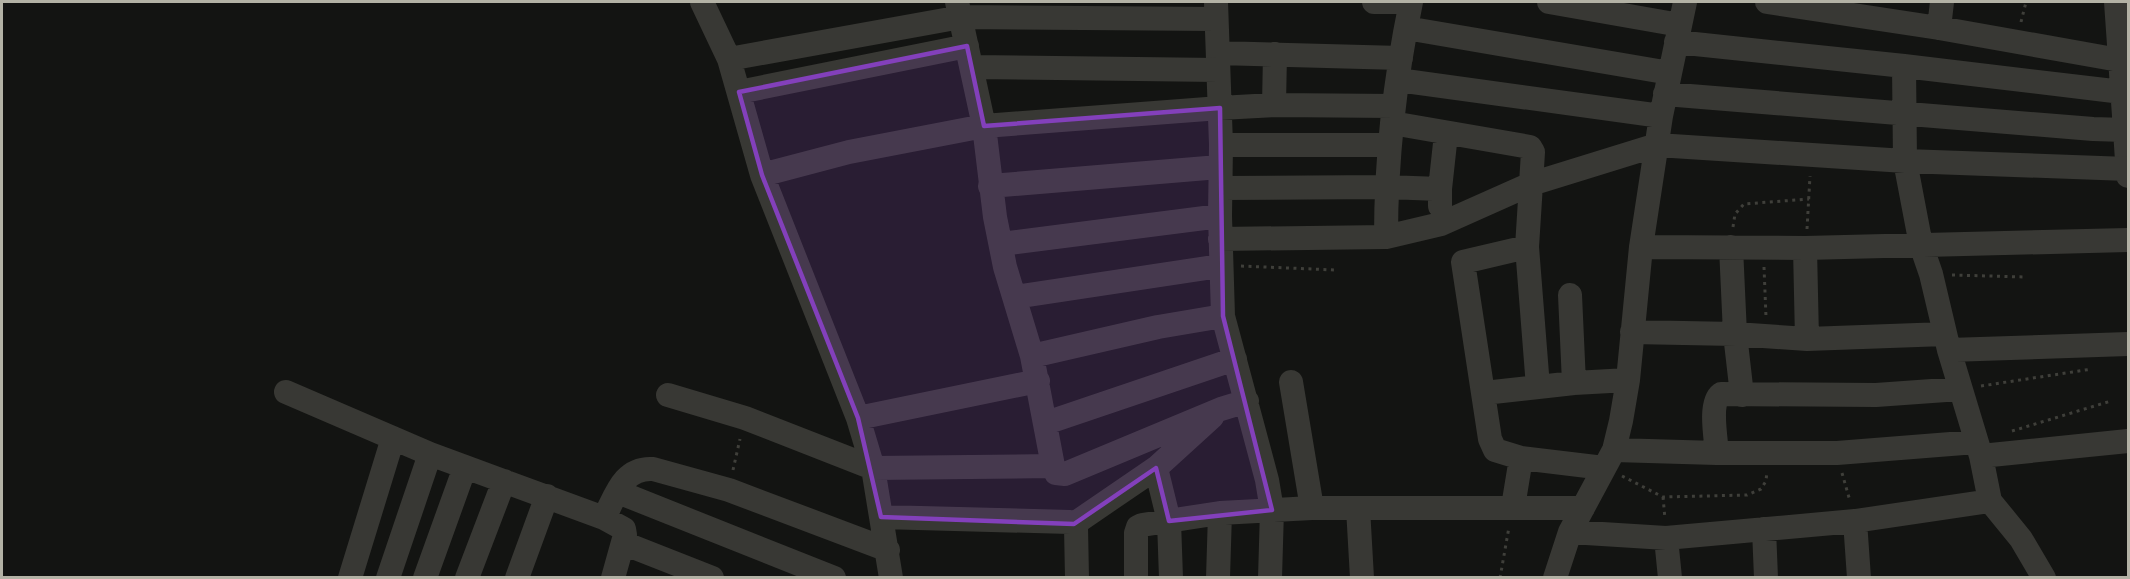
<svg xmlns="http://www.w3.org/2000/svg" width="2130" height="579" font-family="Helvetica,sans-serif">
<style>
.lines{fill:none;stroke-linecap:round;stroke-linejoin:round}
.path{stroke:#3f3f3a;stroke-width:3;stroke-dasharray:3 4.5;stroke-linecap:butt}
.minor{stroke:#383834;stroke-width:24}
.marked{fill:#8340bb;fill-opacity:0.2;stroke:#8340bb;stroke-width:4.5;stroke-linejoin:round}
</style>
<rect width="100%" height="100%" fill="#131412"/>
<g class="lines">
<!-- path -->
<path class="path" d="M2021 22 2026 2
M1733 227 1735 214 1744 204 1809 199
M1807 229 1810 176
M1241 266 1335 270
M1764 267 1766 317
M1952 275 2025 277
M1981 386 2092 369
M2012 431 2111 401
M733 470 740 439
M1842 473 1850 501
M1622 476 1663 497 1747 495 1761 489 1766 481 1767 471
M1663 497 1665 519
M1500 578 1509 527"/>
<!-- minor -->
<path class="minor" d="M702 2 729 59 762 175 858 418 873 468 891 578
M957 2 984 126 995 217 1005 267 1032 356 1053 466 1056 473 1065 474 1221 409 1247 401
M1216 2 1221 145 1220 216 1223 316 1267 480 1272 510 1270 578
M1374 2H1410
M1549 2 1680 25
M1767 2 1939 28 2119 60
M2116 2 2125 130
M1406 28 1670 73
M1939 28 1942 2
M1676 42 1904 66 2122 92
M1218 53 1401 58
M729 59 961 17 1216 19
M1904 66 1905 161 1921 245 1931 274 1949 350 1981 456 1990 501 2021 539 2044 578
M972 67 1218 70
M1398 80 1661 116
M739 92 967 46
M1665 94 2093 129 2125 130 2128 176
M1274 105 1275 54
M1392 123 1530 147 1533 152 1531 184 1657 145 1905 161 2128 169
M1221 145H1390
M762 175 849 152 984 126 1220 108 1274 105 1394 106
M990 186 1219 167
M1221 188 1386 187 1440 189
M1440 206V189L1446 134
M1386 237C1386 158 1395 79 1411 2
M1220 239 1386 237 1441 224 1531 184 1527 247 1538 387
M1001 244 1220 216
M1527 247 1463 262 1490 439 1495 450 1521 458 1604 468
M1641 247 1805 248 2128 240
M1731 247 1735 334 1742 395
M1805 248 1807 339
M1570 295 1574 383
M1015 297 1220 266
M1632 332 1735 334 1807 339 1945 334
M1949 350 2128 344
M1032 356 1158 327 1223 316
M1291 382 1312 508
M286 392 430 454 604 518 624 529 625 535 613 578
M1484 393 1574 383 1628 380
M668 395 745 418 873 468 1053 466
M858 418 1038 381
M1046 423 1235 359
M1614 450 1717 453H1837L1976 442
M1717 453C1716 439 1709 403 1721 394L1876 395 1960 389
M1981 456 2128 441
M1156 468 1169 521 1171 578
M618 492 834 578
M1513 507 1521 458
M1358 508 1362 578
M881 517 1070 522 1076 527 1077 578
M604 518C616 495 623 467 653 469L729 490 888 550
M1855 521 1859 578
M1074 524 1156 468 1212 417
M1764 529 1766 578
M1570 532 1666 538 1855 521 1990 501
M1666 538 1670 578
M623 543 712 578
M350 578 393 438
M388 578 430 454
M425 578 465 467
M467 578 504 481
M517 578 547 496
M1136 578V533L1138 527 1142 525 1220 513 1312 508H1583
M1218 578 1220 513
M1555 578 1570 532 1614 450 1621 421 1628 380 1641 247 1661 116 1685 2"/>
</g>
<!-- marked area -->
<path class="marked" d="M967 46 984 126 1220 108 1223 316 1272 510 1169 521 1156 468 1074 524 881 517 858 418 762 175 739 92Z"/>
<!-- border -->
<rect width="2130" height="579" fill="none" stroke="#b3b2a5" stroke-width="6"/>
</svg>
